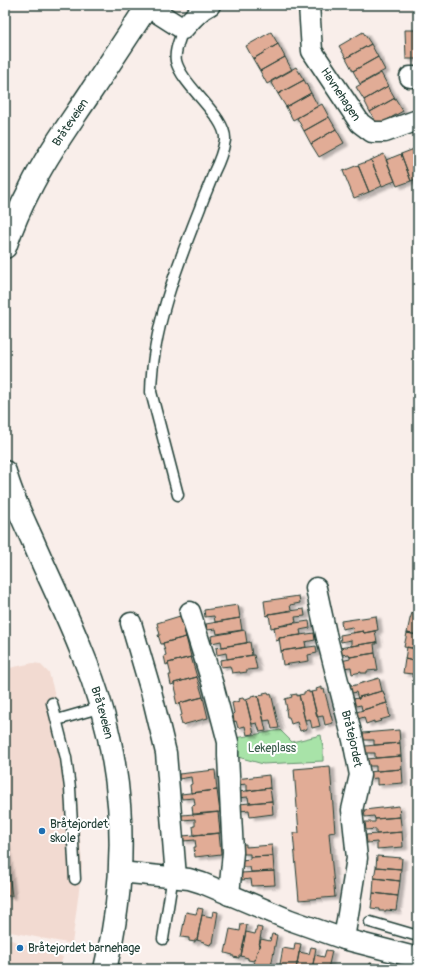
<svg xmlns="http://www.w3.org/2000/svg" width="423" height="974" font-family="Pangolin,sans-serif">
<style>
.built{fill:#f2dad1}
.green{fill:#a8e3a8;stroke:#64906e}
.building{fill:#e1ac96;stroke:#1f3d34;filter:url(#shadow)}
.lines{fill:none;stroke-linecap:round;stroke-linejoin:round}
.service-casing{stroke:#1f3d34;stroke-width:13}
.minor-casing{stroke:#1f3d34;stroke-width:23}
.secondary-casing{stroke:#1f3d34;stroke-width:25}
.service{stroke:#fff;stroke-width:10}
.minor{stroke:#fff;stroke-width:20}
.secondary{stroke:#fff;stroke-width:22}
.poi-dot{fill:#1f6fb2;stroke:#fff;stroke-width:1.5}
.labels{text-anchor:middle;stroke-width:4;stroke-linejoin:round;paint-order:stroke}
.street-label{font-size:12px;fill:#1f3d34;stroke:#fff}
.park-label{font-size:12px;fill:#3a5e4b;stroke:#fff}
.poi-label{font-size:12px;fill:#1f3d34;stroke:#fff;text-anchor:start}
</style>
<defs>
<filter id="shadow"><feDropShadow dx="4.5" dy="2.5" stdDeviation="1" flood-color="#0004"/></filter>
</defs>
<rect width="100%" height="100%" fill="#f9eeea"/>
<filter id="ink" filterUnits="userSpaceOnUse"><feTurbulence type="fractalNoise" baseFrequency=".025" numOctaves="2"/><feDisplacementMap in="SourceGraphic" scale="8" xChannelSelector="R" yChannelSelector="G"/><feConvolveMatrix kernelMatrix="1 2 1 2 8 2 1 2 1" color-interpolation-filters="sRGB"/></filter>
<g filter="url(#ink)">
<!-- built -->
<path class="built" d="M33 663 40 664 49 673 66 736 77 795 82 867 72 944 5 931V669Z
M5 938 63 957 59 969H5Z"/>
<!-- green -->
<path class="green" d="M280 730 292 742 321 735 323 748V761L263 764 238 757 236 738Z"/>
<!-- building -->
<path class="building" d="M405 30H418V59H406Z
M271 32 278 44 253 59 246 46Z
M363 32 371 44 346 58 339 46Z
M278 44 285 57 260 71 253 59Z
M371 44 378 57 353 71 346 58Z
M285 57 292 70 267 84 260 71Z
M378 57 385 70 360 84 353 71Z
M296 67 304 80 278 94 271 81Z
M381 73 388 86 364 100 356 87Z
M304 80 311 93 286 107 278 94Z
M388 86 395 98 370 112 364 100Z
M311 93 318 106 293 120 286 107Z
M395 98 403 111 378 125 370 112Z
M322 104 329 117 304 131 297 118Z
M329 117 336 129 311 144 304 131Z
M336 129 344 143 319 157 311 144Z
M414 149 418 158V178L411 181 401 154Z
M384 154 395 181 382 186 371 160Z
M401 154 411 181 397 186 386 160Z
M371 160 382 186 369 192 358 165Z
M358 165 369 192 354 198 343 171Z
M299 596 300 603 290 605 291 610 269 614V615L266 616 264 601Z
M238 605 240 618 215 622 214 616 205 617 204 610Z
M304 609 305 616 295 617 296 622 271 628 269 614Z
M412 613 418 616V635L407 633 410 619Z
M180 616 186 637 163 643V644H161L158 635H160L157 623Z
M376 616 378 630 364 633 363 631 353 633 352 627 342 629 341 621Z
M240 618 242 630 217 634 216 629 207 630 206 624Z
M309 621 310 628 300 630 301 635 279 638V640L276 641 274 627 289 625 288 624Z
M245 630 247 643 222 647 221 641 212 643 211 636Z
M363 631 364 633 375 631 377 642 351 646V640L341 642 340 635Z
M314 633 315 640 305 642 306 647 281 651 279 638Z
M407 633 418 635V649L404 647Z
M186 637 191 657 168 663V664L166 665 164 656 166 655 163 643Z
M250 642 252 655 227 659 226 653 217 655 216 648Z
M377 642V644H374L375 653 350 657 349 654 340 655 339 648Z
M316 646 317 653 308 655 309 661 283 665 281 651Z
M407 647 418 649V662L405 659Z
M375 653 378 670 367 671V673H361V672L352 674 351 667 342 668 341 661 350 659V657Z
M254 655 257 669 247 670V672L240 673V672L232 673 230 666 221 667 220 660Z
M191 657 197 677 174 683V684L171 685 169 675H171L168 663Z
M405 659 418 662V678L412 677 413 674 403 673Z
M197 677 203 697 179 703V704L177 705 175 696 177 695 174 683Z
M379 678 382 691 359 697V699H358L356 692 349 694 346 685 351 684 352 686Z
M322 687V690L324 689 333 723 325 725 323 716 317 717 311 692 317 691 316 689Z
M309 691V693L311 692 320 726 312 728 310 719 305 720 299 695 304 694V692Z
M383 691 387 703 362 710 361 705 351 707 349 700 358 698V699H359V697Z
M418 691V704L414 692Z
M268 692 269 694 271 693 279 728 272 729 270 720 264 721 258 696 264 695 263 693Z
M297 694V696L299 695 307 729 300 731 297 722 291 724 289 717H287L286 709H287L285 699 292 697 291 695Z
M256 695V697L258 696 266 731 260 732 257 723 252 724 246 700 251 698V696Z
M203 697 208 718 182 725 180 716 182 715 179 703Z
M243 698 244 700H246L254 734 247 735 245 726 238 728 236 721 234 722 233 714 234 713 232 703 239 701 238 699Z
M387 703 390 717 380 720 381 721 374 723V721L366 724 364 717 355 720 353 713Z
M399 730 400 743 374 745V740H364L363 733Z
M400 743 401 756 375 758V753H365V746Z
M401 756 402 769 376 771V766H366V759Z
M330 766 335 832 329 833 335 897 299 900 293 833H299L294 769Z
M402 769 403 783 377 785V778L367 779V772Z
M215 770 217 790 191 793 190 785 192 784 191 777 179 779V774Z
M269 775 270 788 247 791V784L237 785 236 779Z
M270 788 272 801 249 803 248 797 238 798V792Z
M217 790 220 812 193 815 192 806 195 805 194 798 182 799 181 794Z
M272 801 273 814 250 817 249 810 240 811 239 804Z
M399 806 400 817 375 819 374 816 365 817 364 810Z
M218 812 220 833 203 835V834L195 835 194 836 193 826H195V819L182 820V815Z
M400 817 402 832 376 834V829L366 830 365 822H375V819Z
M402 832 403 847 377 849V842L367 843 366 835Z
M219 833 221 854 195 857 194 847H196L195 840 183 841 182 836Z
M5 842 12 896H5Z
M241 844H246V847L272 845 273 856 250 857V854H242Z
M273 856 274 871 251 872 250 867H241V860L250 859V857Z
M377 856 402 858 401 869 376 867Z
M376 867 401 869 400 881 374 878Z
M274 871 275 885 252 886 251 879 242 880 241 873Z
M374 878 400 881 398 896 373 893Z
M373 893 398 896 396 911 386 910V911H379V909L371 908Z
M198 908 203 909 197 940H195V942L189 941V938L181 937 186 912 196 914Z
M213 911 218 912 213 943H211L210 945 204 943V942L197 940 202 915 212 917Z
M241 924 247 925 241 956H239V958L233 957V955L225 953 230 929 240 931Z
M257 927 262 928 258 951H257L255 960 254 959V961L248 960V958L241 956 246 932 255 934Z
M272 934 277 935 271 967H269L268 969 263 968V966L254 964 257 951H258L261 939 270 941Z
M295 943 301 944 296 969H279L283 948 294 950Z
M311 947 316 948 312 969H296L299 952 309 954Z
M326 950 332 951 328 969H312L315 955 324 957Z
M370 963 376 964 375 969H369Z"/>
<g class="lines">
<defs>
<path id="service" d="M178 495 151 392C152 329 177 266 200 208 204 196 210 184 214 172 219 162 223 151 225 140 227 117 182 86 176 61 174 51 180 39 183 29
M52 703 66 758 70 788 75 879
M57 720 102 707
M370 922 418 936
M163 939 171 888V877"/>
<g id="minor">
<path id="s1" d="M309 5 312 51 360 123 372 132H385L415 121H418"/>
<path d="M147 6 183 29C191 20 199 10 210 5"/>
<path d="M410 77H418"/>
<path id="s2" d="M316 588 326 634 353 740 360 775 352 810 357 858 344 939"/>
<path d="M190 612 213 685 228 742V756L233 852 229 895"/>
<path d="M131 623 151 691 166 753 176 877"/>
<path d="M120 872 189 879 202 883 290 920 344 939 418 958"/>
</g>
<g id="secondary">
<path id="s3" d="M5 247C12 227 20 208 30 189 46 156 68 126 88 96 108 66 128 36 148 5"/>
<path id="s4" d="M5 472C11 495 22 517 32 539 48 576 66 612 81 650 124 752 132 861 105 969"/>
</g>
</defs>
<!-- service casing -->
<use href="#service" class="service-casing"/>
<!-- minor casing -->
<use href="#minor" class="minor-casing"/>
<!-- secondary casing -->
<use href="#secondary" class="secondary-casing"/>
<!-- service -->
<use href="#service" class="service"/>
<!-- minor -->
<use href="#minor" class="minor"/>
<!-- secondary -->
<use href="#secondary" class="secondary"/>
</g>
</g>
<!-- markers -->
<g class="poi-dot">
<circle cx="42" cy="831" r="4"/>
<circle cx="20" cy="948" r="4"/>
</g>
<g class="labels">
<!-- street labels -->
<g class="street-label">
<text dy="4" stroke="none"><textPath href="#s1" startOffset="98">Havnehagen</textPath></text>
<text dy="4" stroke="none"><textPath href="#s3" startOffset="141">Bråteveien</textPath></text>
<text dy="4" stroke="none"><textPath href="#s4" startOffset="260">Bråteveien</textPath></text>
<text dy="4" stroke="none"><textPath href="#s2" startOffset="155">Bråtejordet</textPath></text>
</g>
<!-- park labels -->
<g class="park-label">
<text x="272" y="752">Lekeplass</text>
</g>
<!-- poi labels -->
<g class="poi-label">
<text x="50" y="828">Bråtejordet<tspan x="50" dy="14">skole</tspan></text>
<text x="28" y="952">Bråtejordet barnehage</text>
</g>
</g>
<!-- margin -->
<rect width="423" height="974" fill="none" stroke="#fff" stroke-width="20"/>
<rect x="10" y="10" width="403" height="954" fill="none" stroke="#1f3d34" stroke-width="1.5" filter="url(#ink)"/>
</svg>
